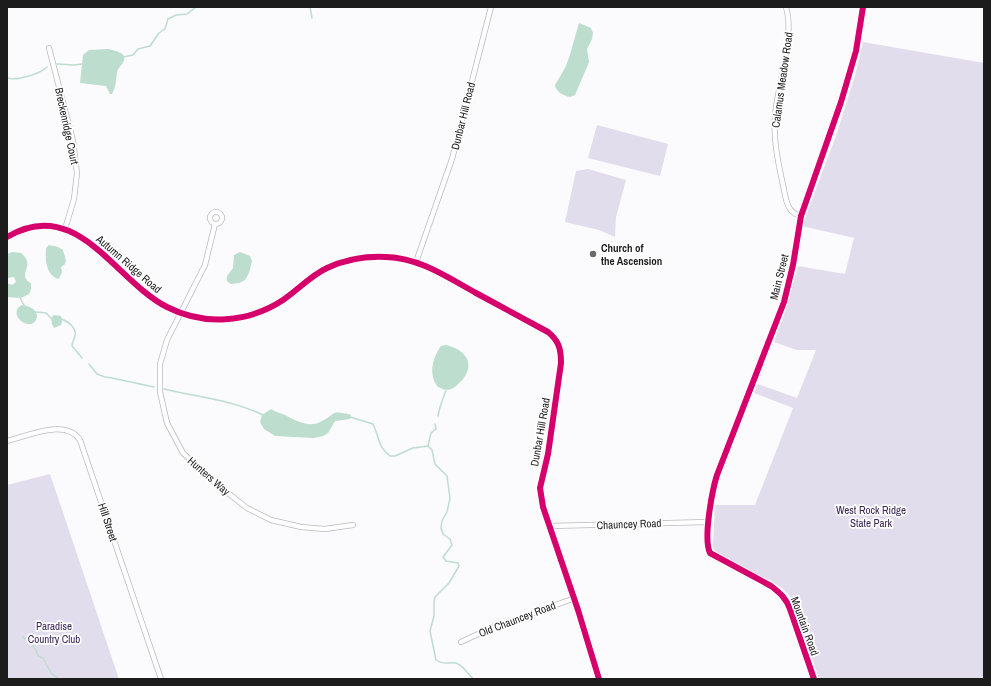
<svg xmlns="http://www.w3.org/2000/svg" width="991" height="686" font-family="'Archivo Narrow',sans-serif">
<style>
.green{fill:#e2ddec}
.water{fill:#bdddcf}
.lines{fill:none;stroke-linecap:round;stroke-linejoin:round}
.stream{stroke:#bdddcf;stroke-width:1.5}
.minor-casing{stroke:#bbbabc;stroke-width:6}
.minor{stroke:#fefeff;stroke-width:4.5}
.cycleway-casing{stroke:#fff;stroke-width:8}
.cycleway{stroke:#d6006c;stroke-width:6}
.poi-dot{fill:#6a6a6b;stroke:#fff;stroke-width:1.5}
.labels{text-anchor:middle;stroke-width:3.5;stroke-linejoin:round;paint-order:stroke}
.street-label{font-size:11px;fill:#1c1c1d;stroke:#fff}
.poi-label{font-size:11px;font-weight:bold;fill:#1c1c1d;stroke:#fff;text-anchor:start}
.park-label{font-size:11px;fill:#3a2656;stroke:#fff}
</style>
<rect width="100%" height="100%" fill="#fbfafc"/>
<!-- green -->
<path class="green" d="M863 42 984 63V679H819L793 602 789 595 782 588 768 579 767 582C754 575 718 560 713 547L715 505H755L793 408 754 393 758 384 797 398 816 350H797L774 342 786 309 798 266 845 274 854 238 802 226 836 136 856 72Z
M597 125 668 144 660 176 588 158Z
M588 169 626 180 616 217 615 237 599 230 565 222 576 171Z
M50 474 119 679H7V485Z"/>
<!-- water -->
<path class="water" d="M579 23 591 28 593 33 592 39 587 49 589 62 587 67 575 95 570 97C564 96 555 91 555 85L565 68 569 58Z
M108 49C116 51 130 53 122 64 120 67 118 68 117 72 116 80 116 87 112 94H110L106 86 80 83 83 55 89 50Z
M49 245 58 247 63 250 66 261 65 264 61 267 62 272 59 279C46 276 45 259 46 248Z
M13 252 21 253C35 265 21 271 26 279 27 281 29 282 31 283V289L29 294 21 298 7 297V283L12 285 16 282 14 277 7 278V255L9 253Z
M240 252 250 256 252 261 249 273 245 280 239 283 231 284 227 281V276L233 268 234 255Z
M22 305C26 305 30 307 33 309 39 313 38 322 31 324 20 326 10 310 22 305Z
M54 315 61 316 62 322 61 325 54 328 52 324 51 318Z
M446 345C464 349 476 362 463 379 455 388 448 394 437 386 428 374 433 357 441 346Z
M271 409C275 412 281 413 285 415 294 420 309 428 320 422 337 415 328 409 351 415L350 419 335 421 328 433 323 436 314 438 275 436 264 429 260 422 262 415Z"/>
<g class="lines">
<!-- stream -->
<path class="stream" d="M310 7 312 18
M123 57 133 55 138 49 150 46 159 33 165 29 168 19 176 15 187 14 196 7
M57 64 74 65 82 64
M7 78C17 81 40 74 47 67
M20 298 24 305
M36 312 46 313 51 318
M61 319C68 321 77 328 75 336 74 340 72 342 72 346L82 358
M89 364 97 374 105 377 112 378 154 387
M164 389C197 397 233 400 263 415
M438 416 440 407 446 390
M350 417 373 424C380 438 377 446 390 456H395L413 448 428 446 432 450 435 464 447 476 450 498 447 512 442 521 441 528 443 534 450 539 452 545 443 557 446 561 458 563 459 566 449 583 435 597 434 602V616L430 631 436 660C443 665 448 662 456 663 463 665 468 674 473 679
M428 446 431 433 436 429 435 424
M23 637C30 642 36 647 38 656L43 658 51 673 59 679"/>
<defs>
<path id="minor" d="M786 7C795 38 778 83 775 115 773 139 778 162 783 185 786 198 786 213 801 216
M49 48 73 141 77 173 74 199 65 229
M210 218a6 6 0 1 1 12 0a6 6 0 1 1-12 0Z
M215 224 205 265 167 340 160 364V392L167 423 183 453 209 478 247 508 271 520 301 527 325 529 353 525
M7 237C77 195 114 280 167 307 204 326 248 323 283 300 298 290 310 276 327 268 346 259 366 256 386 257 420 258 447 277 476 293 500 306 524 319 548 332 559 341 561 349 561 363L548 454 540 488 543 507 578 610 599 679
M416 262 452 159 491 7
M7 441C27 436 66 418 80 440L161 679
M550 526 708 522
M461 642 489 629 575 598
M814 679 790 609C786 598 780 593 771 586L710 553C703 539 712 491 717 475L784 302 793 265 801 216 841 102 856 51 863 7"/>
</defs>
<!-- minor casing -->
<use href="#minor" class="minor-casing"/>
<!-- minor -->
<use href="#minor" class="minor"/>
<defs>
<path id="cycleway" d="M7 237C77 195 114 280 167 307 204 326 248 323 283 300 298 290 310 276 327 268 346 259 366 256 386 257 420 258 447 277 476 293 500 306 524 319 548 332 559 341 561 349 561 363L548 454 540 488 543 507 578 610 599 679
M814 679 790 609C786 598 780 593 771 586L710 553C703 539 712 491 717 475L784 302 793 265 801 216 841 102 856 51 863 7"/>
</defs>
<!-- cycleway casing -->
<use href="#cycleway" class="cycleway-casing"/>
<!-- cycleway -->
<use href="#cycleway" class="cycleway"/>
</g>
<!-- markers -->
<circle class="poi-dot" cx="593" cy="254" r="4"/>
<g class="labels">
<!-- street labels -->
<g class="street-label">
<text transform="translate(782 80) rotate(-82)" y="4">Calamus Meadow Road</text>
<text transform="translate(463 116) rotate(-76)" y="4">Dunbar Hill Road</text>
<text transform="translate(67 126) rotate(78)" y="4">Breckenridge Court</text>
<text transform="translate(129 264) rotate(41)" y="4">Autumn Ridge Road</text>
<text transform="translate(779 277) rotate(-76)" y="4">Main Street</text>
<text transform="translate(540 432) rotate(-80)" y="4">Dunbar Hill Road</text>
<text transform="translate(209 476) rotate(41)" y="4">Hunters Way</text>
<text transform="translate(108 522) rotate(72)" y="4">Hill Street</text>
<text transform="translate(629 524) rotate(-2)" y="4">Chauncey Road</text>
<text transform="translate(517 619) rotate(-21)" y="4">Old Chauncey Road</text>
<text transform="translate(805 626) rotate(70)" y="4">Mountain Road</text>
</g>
<!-- poi labels -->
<g class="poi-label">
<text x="601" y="252">Church of<tspan x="601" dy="13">the Ascension</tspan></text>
</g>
<!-- park labels -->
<g class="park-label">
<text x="871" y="514">West Rock Ridge<tspan x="871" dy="13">State Park</tspan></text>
<text x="54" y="630">Paradise<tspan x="54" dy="13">Country Club</tspan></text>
</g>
</g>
<!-- border -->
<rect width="991" height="686" fill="none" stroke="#1c1c1d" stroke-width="16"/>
</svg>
